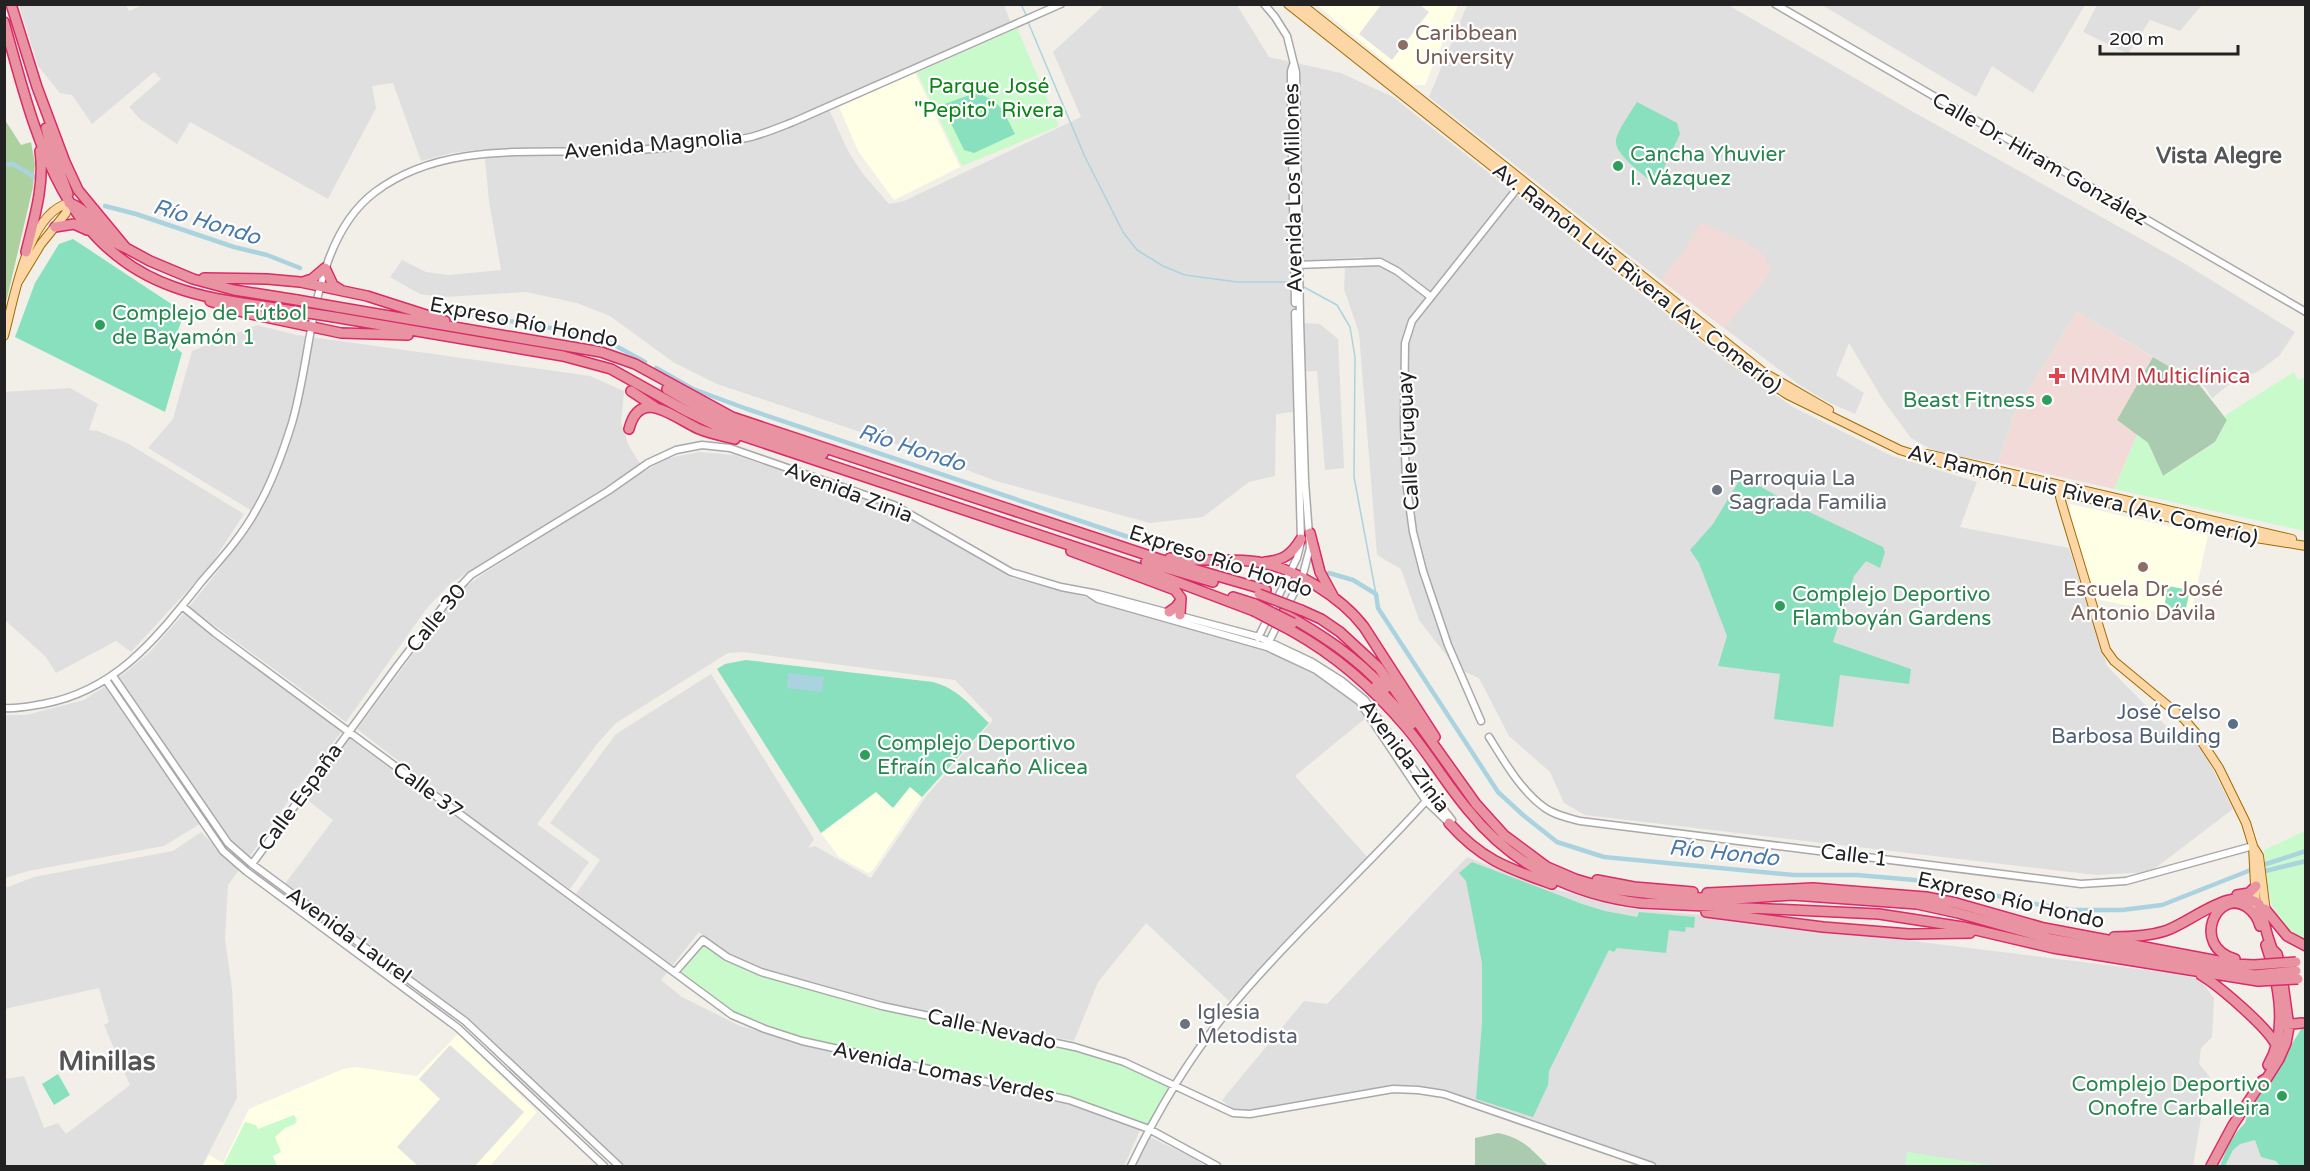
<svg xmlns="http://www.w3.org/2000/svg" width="2310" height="1171" font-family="'Varela Round',sans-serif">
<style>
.residential{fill:#e0dfdf}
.commercial{fill:#f2dad9}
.education{fill:#ffffe5}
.forest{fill:#add19e}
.cemetery{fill:#aacbaf}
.park{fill:#c8facc}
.pitch{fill:#88e0be}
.parking{fill:#e2e2e2}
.water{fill:#aad3df}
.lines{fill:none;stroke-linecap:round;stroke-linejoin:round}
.stream{stroke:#aad3df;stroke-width:1.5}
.canal{stroke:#aad3df;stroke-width:4.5}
.minor-casing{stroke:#a9a9a9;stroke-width:9}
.major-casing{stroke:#a06b00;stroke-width:10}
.highway-casing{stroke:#dc2a67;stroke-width:12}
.minor{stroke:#fff;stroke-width:6}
.major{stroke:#fcd6a4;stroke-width:8}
.highway{stroke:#e892a2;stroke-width:9}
.highway-bridge-casing{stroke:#dc2a67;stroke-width:12;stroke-linecap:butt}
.highway-bridge{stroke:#e892a2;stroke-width:9}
.education-dot{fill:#8d6e63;stroke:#fff;stroke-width:2}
.leisure-dot{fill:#2e9e5b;stroke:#fff;stroke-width:2}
.health-dot{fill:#e0444e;stroke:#fff;stroke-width:2}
.worship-dot{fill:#6b7280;stroke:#fff;stroke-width:2}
.service-dot{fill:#5c6f8a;stroke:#fff;stroke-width:2}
.labels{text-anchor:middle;stroke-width:4.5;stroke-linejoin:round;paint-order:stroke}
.education-label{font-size:21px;fill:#785e54;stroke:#fff;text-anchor:start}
.park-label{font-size:21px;fill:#0c8416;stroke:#fff}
.street-label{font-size:21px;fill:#222;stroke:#fff}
.leisure-label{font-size:21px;fill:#27864d;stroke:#fff;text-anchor:start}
.health-label{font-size:21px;fill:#be3a42;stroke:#fff;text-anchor:start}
.worship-label{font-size:21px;fill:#5b616d;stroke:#fff;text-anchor:start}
.service-label{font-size:21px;fill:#4e5e75;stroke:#fff;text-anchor:end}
.neighbourhood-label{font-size:22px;font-weight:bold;fill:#555;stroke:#fff}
.water-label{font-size:22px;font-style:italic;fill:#4a7aab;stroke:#fff}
.district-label{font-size:27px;font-weight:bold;fill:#555;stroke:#fff}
</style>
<rect width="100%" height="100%" fill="#f2efe9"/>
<!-- residential -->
<path class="residential" d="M145 4 1004 5 1011 23 826 103 849 153 863 174 889 204 904 201 1081 117 1053 52 1104 5H1237L1269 57 1341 73 1393 97 1728 363 1793 407 1892 456 1977 482 1960 527 2069 548 2107 666 2171 731 2198 740 2233 809 2150 872 2096 875 1585 815 1564 803 1550 772 1509 736 1479 678 1456 668 1419 620 1401 569 1377 555 1359 333 1344 289 1345 267 1360 263 1363 257 1302 261 1303 323 1320 324 1338 339 1344 468 1325 470 1317 371 1294 372 1293 412 1276 414 1275 476 1249 482 1203 517 1150 523 996 481 914 450 717 384 673 362 610 316 577 303 526 292 444 297 420 294 390 277 402 260 426 272 448 275 501 270 489 201 484 149 452 153 421 161 393 83 372 86 376 108 328 199 190 122 177 144 140 119 129 107 161 79 154 72 92 124 72 95 60 93 38 66 19 5H126L129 11Z
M1467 5H1728L1917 114 2182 262 2295 332 2279 356 2259 371 2231 383 2212 398 2205 387 2077 312 2015 412 1998 463 1938 453 1911 438 1883 400 1849 343 1836 375 1864 393 1855 414 1826 401 1801 386 1658 278 1429 97Z
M1822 5H2085L2033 93 1992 66 1976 97Z
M2097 5V4L2202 5 2180 31 2150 20 2128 54 2083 32Z
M257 325 297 335 590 376 624 391 621 423 629 446 645 471 668 458 699 452 735 455 881 505 915 522 1012 578 1259 642 1328 680 1354 698 1367 717 1295 776 1368 858 1229 1001 1146 923 1098 982 1074 1041 797 986 721 951 699 932 661 980 682 997 740 1026 869 1062 1053 1097 1132 1124 1140 1130 1124 1166H622L554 1101 424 991 284 885 333 820 305 798 349 738 571 901 600 860 550 823 616 734 711 674 814 839 808 848 815 846 871 878 927 795 993 720 955 680 743 652 728 653 616 723 597 744 537 824 589 862 570 889 517 852 357 729 461 590 486 572 626 484 623 476 451 583 427 608 346 722 189 607 218 571 257 514 148 448 173 419 192 351Z
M70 388 98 404 89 430 98 431 129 444 244 514 210 566 131 652 116 641 56 673 46 657 5 620 4 392Z
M184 613 343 730 296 790 250 856 228 839 211 817 164 846 28 871 5 878V715H26L84 700 121 676 149 653Z
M201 832 239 870 228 885 225 939 232 989 237 1098 202 1166H5V1079L24 1076 44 1128 58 1123 66 1134 130 1085 104 1025 109 1022 99 988 5 1009V888L34 877 173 851Z
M1467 857 1534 883 1624 908 1703 915 2187 975 2202 982 2214 998 2212 1037 2201 1048 2199 1064 2210 1077 2206 1088 2193 1166H1631L1632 1160 1447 1096 1385 1093 1238 1115 1222 1100 1304 1001 1327 1004Z
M1148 1136 1193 1158 1205 1166H1135Z"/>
<!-- commercial -->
<path class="commercial" d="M1701 222 1756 248 1764 256 1769 265V274L1725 328 1661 280 1686 248Z
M2077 312 2153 357 2117 420 2137 435 2114 489 1998 463 2015 412Z"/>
<!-- education -->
<path class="education" d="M1317 5H1458L1425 85H1413Z
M915 73 960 167 894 200 858 151 839 107Z
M2070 504 2208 535 2190 618 2095 599 2071 520Z
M910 787 922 797 873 870 868 873 839 857 821 833 877 791Z
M458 1034 537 1112 490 1166H203L209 1155 223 1163 249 1109 343 1069 356 1067 417 1076Z"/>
<!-- forest -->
<path class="forest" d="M5 120 21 145 31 142 35 164 33 187 5 307Z"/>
<!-- cemetery -->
<path class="cemetery" d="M2153 357 2198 383 2227 420 2215 442 2163 476 2148 443 2117 420Z
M1498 1133C1523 1138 1531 1149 1548 1166H1475V1138Z"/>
<!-- park -->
<path class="park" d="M1017 28 1059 126 962 166 917 73Z
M2294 372 2298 380 2305 378V531L2114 489 2137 435 2148 443 2163 476 2215 443 2227 420 2224 416Z
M2305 831V942C2267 928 2268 884 2264 850Z
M703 940 711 948 761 972 828 991 992 1028 1124 1062 1175 1085 1149 1129 1069 1100 802 1041 732 1015 675 972Z
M294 1115 297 1120 295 1124 285 1128 275 1137 281 1152 273 1156 277 1166H223L245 1122 256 1125 258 1129Z
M1907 1152 1999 1166H1905Z"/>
<!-- pitch -->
<path class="pitch" d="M975 93C1000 99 1004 112 1015 134L974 153 964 150 942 105Z
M1637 102 1677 123 1680 134 1656 185C1646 177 1613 154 1616 140 1618 129 1631 112 1637 102Z
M73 239 185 313 172 344 182 353 165 412 15 337 35 283 59 244Z
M1742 476 1784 500 1883 547 1885 552 1880 568 1866 561 1854 576 1833 642 1911 669 1909 684 1840 675 1833 727 1774 719 1780 674 1718 666 1727 636 1699 563 1690 550 1713 524Z
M2168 586 2190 590 2185 612 2164 608Z
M746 660 933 682C958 689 970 705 989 723L922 797 910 787 893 808 876 792 821 833 717 669 725 664Z
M1472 862 1582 904 1605 911 1637 917 1639 912 1695 917 1694 928 1686 927 1685 932 1669 930 1666 953 1617 948 1614 952 1609 950 1549 1071 1548 1085 1533 1117 1476 1099 1482 1023V963L1466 881 1459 873Z
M2305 1023V1166H2220C2226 1150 2232 1135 2245 1123L2248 1113Z
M58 1074 70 1095 54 1105 42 1084Z"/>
<!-- parking -->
<path class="parking" d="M1381 5H1420L1429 12 1392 60 1359 34Z
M450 1045 524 1112 475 1166H418L397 1147 440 1099 419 1079Z
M2255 1140 2261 1157 2276 1161 2280 1166H2225L2233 1150 2240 1144Z"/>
<!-- water -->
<path class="water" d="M788 673 824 677 822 692 787 688Z"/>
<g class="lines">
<!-- stream -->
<path class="stream" d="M1021 4 1027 17
M1028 22 1085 157 1123 232 1137 250 1163 266 1185 275 1237 282H1292
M1302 286 1337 305 1350 327 1355 357 1354 477 1376 594"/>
<!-- canal -->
<path class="canal" d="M4 165 13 164 38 179
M105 206 136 214 234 247 267 255 300 268
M462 313 598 336 645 362
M656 368 693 389 747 409 1161 548
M1329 573 1353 580 1376 594 1378 608 1498 792 1523 815 1557 842 1604 857 1794 875H1857L1938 882 2023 902 2073 910H2122L2162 905 2266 864 2306 851
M2261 872 2306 861"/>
<defs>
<path id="minor" d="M1264 4 1275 17 1287 36 1296 72 1300 320 1305 481 1310 548 1302 578 1287 606
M1775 4 2306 312
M1293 65 1291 71V102L1295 303
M1296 265 1380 262 1397 271 1431 297
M182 606 215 633 732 1015 765 1029 802 1041 1069 1100 1149 1129 1217 1166
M1258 638 1297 558 1301 542 1295 313
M1268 644 1279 621
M113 676 228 843 252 864 465 1021 619 1166
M106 680 223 851 246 871 458 1028 604 1166
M4 708C18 709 30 706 43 704 118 690 157 637 202 581 221 559 242 536 256 510 272 483 283 452 292 423 314 349 310 241 375 192 443 141 533 154 613 151 646 150 680 147 713 142 725 141 739 140 751 137 766 133 780 127 793 122L1061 4
M1481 721 1448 645 1423 571 1413 532 1406 481 1404 423 1405 343 1412 321 1520 185
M1489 737C1504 761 1521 791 1545 808 1555 815 1568 818 1580 821L2081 884 2126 881 2253 846
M252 864 398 665 452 595 471 575 608 491 648 463 676 450 702 445 730 448 894 505 1011 572 1061 587 1098 594 1259 637 1312 662 1342 681 1365 700 1424 784 1452 820 1449 823 1426 801 1359 701 1316 670 1267 647 1098 599 1089 593
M675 972 703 940 727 957 761 972 828 991 882 1006 1075 1047 1124 1062 1233 1113 1250 1114 1393 1089 1418 1090 1444 1094 1652 1166
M1131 1166C1157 1112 1188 1059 1227 1012 1289 937 1362 872 1427 800"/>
<path id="major" d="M1288 4 1737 361 1788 395 1900 450 1951 466 2256 538 2306 546
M1301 4 1763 372 1829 410
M4 336C14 300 27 213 69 203L66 213 41 244 18 282
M1927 454 2292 539
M2061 486 2060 497 2064 511 2106 650 2114 661 2184 719 2196 733 2219 768 2246 823 2253 846 2256 905
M2254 848 2259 856 2266 912"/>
<path id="highway" d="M11 4 37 87 65 162 78 190 126 248 150 261 193 279 234 290 297 300
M4 22C34 127 57 246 174 287 212 301 255 304 295 311
M46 128 51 148 68 194
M69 203C93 210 100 239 126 248
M55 227 74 224 87 230
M26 252C34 219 45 184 40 151
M204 278 267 279 300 282 367 296 445 321
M303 282 312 279 325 268 333 285 341 290
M210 301 246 313 341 333 408 335
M337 307 601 352 635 364 732 417 1159 559 1266 590
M334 317 563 356 611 369 688 412 725 430 1156 574 1254 611
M667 389 713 416 740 428 823 454
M631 391 655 407
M629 429C640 386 674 418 699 429 711 434 723 436 735 439
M1310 533 1320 572 1333 596
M1071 551 1175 590 1181 598 1180 615
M1170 558C1199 563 1229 557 1258 562 1295 568 1342 598 1364 627L1435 737
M1146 562 1213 582
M1265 562C1284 560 1291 555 1301 539
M1233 597 1255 604
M1301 610 1321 619 1340 632 1379 668 1476 804 1504 835 1547 867 1575 879 1609 889 1678 897 1735 899 1792 895 1917 904 1958 913 2051 939 2254 975
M1169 612 1176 607 1181 600
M1283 613C1321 634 1356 657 1385 689
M1292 631C1335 655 1374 689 1406 727 1429 754 1446 784 1469 811 1512 865 1573 895 1641 903L1879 914 1963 927 2053 948 2258 981
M1376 686 1412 724
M1449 823C1482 860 1507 868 1552 884
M1597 880 1634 887 1693 892
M1707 893 1813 888 1926 897 1956 903 2044 928 2234 964 2254 965
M2237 895 2249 893 2256 886
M2265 909 2287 936 2306 946
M1706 912 1823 927 1909 934 1970 933
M2114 937C2131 937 2149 936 2165 931 2192 922 2232 884 2259 904L2268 937 2272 949 2277 954 2281 969 2289 1027 2286 1043 2279 1059 2267 1078 2262 1081 2233 1125 2211 1166
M2266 945C2278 981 2289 1030 2268 1065
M2235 959C2190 946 2217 887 2247 907 2254 912 2258 918 2260 926
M2201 975C2219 986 2270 1029 2277 1047
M2283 1025 2302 1023"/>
</defs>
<!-- minor casing -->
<use href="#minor" class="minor-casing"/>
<!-- major casing -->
<use href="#major" class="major-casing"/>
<!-- highway casing -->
<use href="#highway" class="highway-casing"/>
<!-- minor -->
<use href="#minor" class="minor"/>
<!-- major -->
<use href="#major" class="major"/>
<!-- highway -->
<use href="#highway" class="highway"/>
<defs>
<path id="highway-bridge" d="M297 300 337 307
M295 311 334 317
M1259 594 1301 610
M1255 604 1293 623
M1254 611 1292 631
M2254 965 2296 962
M2254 975 2296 971
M2258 981 2298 979"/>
</defs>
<!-- highway-bridge casing -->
<use href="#highway-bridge" class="highway-bridge-casing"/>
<!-- highway-bridge -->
<use href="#highway-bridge" class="highway-bridge"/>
</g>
<!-- markers -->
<g class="education-dot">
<circle cx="1403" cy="45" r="6"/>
<circle cx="2143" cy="567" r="6"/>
</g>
<g class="leisure-dot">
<circle cx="1618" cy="166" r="6"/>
<circle cx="100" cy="325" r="6"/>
<circle cx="2047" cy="400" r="6"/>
<circle cx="1780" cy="606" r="6"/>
<circle cx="865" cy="755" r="6"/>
<circle cx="2282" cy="1096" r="6"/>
</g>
<path class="health-dot" d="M2054 367h6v6h6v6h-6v6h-6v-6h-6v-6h6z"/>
<g class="worship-dot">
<circle cx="1717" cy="490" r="6"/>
<circle cx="1185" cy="1024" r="6"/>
</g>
<circle class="service-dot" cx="2233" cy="724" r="6"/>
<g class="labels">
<!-- education labels -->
<g class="education-label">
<text x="1415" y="40">Caribbean<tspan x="1415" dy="24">University</tspan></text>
<text x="2143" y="596" text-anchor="middle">Escuela Dr. José<tspan x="2143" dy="24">Antonio Dávila</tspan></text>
</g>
<!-- park labels -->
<g class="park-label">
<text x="989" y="93">Parque José<tspan x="989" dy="24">"Pepito" Rivera</tspan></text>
</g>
<!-- street labels -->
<g class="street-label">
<text transform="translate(653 144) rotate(-5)" y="7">Avenida Magnolia</text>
<text transform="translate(2040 159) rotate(30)" y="7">Calle Dr. Hiram González</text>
<text transform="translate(1293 188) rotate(-91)" y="7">Avenida Los Millones</text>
<text transform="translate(1637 278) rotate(38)" y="7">Av. Ramón Luis Rivera (Av. Comerío)</text>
<text transform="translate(524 322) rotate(11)" y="7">Expreso Río Hondo</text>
<text transform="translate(1408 441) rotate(-93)" y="7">Calle Uruguay</text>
<text transform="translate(849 492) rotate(21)" y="7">Avenida Zinia</text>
<text transform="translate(2083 495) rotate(14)" y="7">Av. Ramón Luis Rivera (Av. Comerío)</text>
<text transform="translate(1221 561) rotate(18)" y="7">Expreso Río Hondo</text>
<text transform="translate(436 618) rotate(-51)" y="7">Calle 30</text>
<text transform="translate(1405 756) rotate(53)" y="7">Avenida Zinia</text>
<text transform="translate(428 790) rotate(36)" y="7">Calle 37</text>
<text transform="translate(300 797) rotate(-54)" y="7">Calle España</text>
<text transform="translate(1854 855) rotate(7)" y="7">Calle 1</text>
<text transform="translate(2011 900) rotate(13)" y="7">Expreso Río Hondo</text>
<text transform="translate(349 935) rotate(36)" y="7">Avenida Laurel</text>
<text transform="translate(992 1029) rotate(12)" y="7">Calle Nevado</text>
<text transform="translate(944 1072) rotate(12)" y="7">Avenida Lomas Verdes</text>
</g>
<!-- leisure labels -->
<g class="leisure-label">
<text x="1630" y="161">Cancha Yhuvier<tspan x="1630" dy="24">I. Vázquez</tspan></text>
<text x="112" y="320">Complejo de Fútbol<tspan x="112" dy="24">de Bayamón 1</tspan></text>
<text x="2035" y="407" text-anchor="end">Beast Fitness</text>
<text x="1792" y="601">Complejo Deportivo<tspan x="1792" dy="24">Flamboyán Gardens</tspan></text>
<text x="877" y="750">Complejo Deportivo<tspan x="877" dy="24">Efraín Calcaño Alicea</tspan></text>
<text x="2270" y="1091" text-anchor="end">Complejo Deportivo<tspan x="2270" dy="24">Onofre Carballeira</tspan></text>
</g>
<!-- health labels -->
<g class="health-label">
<text x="2070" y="383">MMM Multiclínica</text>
</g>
<!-- worship labels -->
<g class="worship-label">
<text x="1729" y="485">Parroquia La<tspan x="1729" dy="24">Sagrada Familia</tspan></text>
<text x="1197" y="1019">Iglesia<tspan x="1197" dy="24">Metodista</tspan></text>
</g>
<!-- service labels -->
<g class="service-label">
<text x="2221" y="719">José Celso<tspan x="2221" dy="24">Barbosa Building</tspan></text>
</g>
<!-- neighbourhood labels -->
<g class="neighbourhood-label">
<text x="2219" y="163">Vista Alegre</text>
</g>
<!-- water labels -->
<g class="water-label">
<text transform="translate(207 221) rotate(17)" y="8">Río Hondo</text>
<text transform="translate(912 447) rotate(18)" y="8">Río Hondo</text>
<text transform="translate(1724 852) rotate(6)" y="8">Río Hondo</text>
</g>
<!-- district labels -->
<g class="district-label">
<text x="107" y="1070">Minillas</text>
</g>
</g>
<!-- border -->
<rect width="2310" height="1171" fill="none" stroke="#222222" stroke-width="12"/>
<!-- scale -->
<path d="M2100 45v9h138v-9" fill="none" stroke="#222222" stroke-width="3"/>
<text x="2109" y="45" font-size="18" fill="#222222" stroke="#ffffff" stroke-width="4.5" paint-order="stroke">200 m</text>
</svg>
